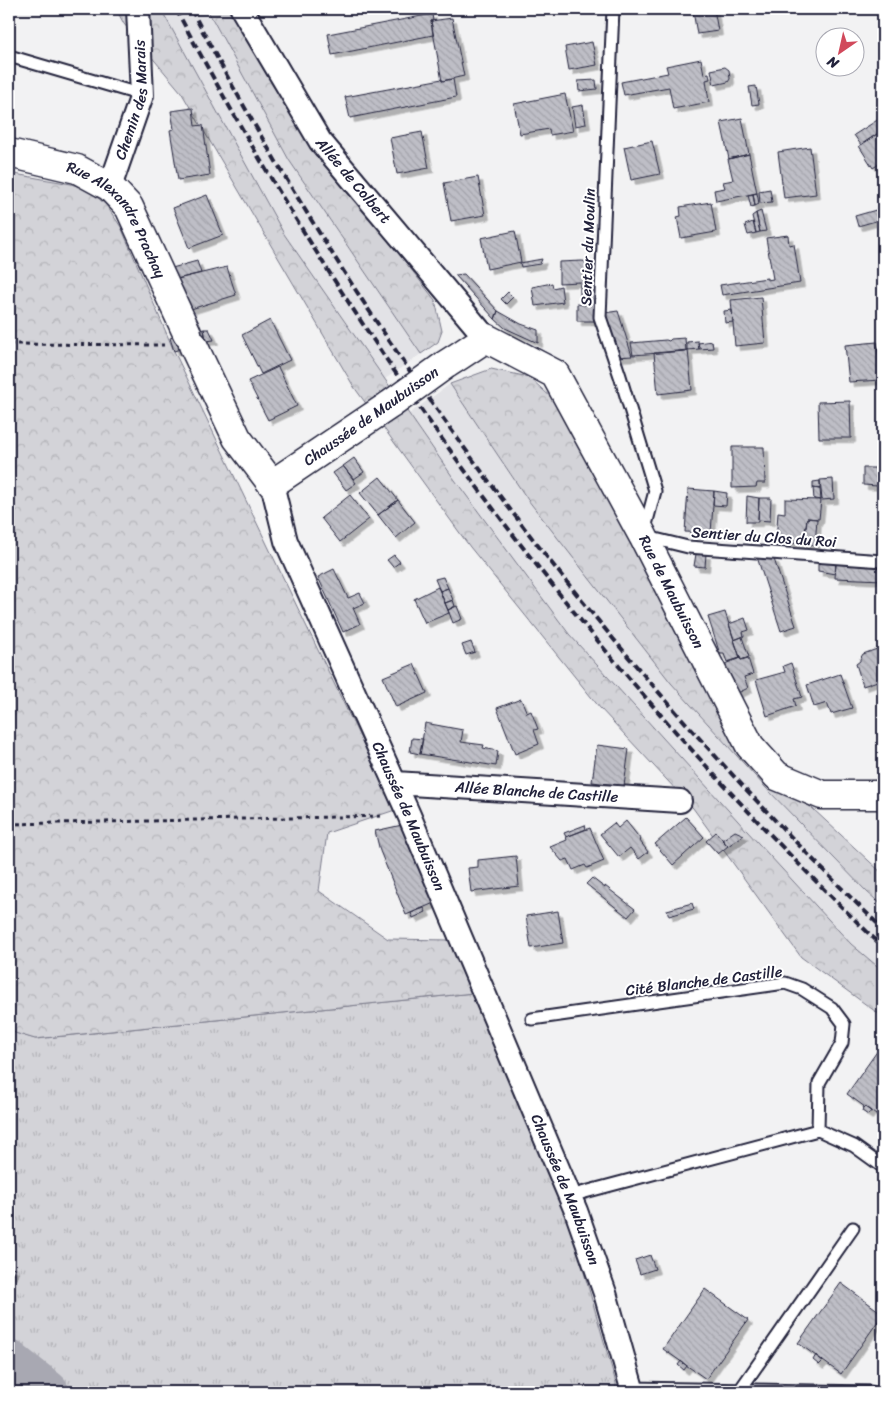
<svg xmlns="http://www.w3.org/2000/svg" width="892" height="1401" font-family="Sriracha,sans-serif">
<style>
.built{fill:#e2e2e6}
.grass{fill:url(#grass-tufts);stroke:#7a7a8a}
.forest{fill:url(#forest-crowns);stroke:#7a7a8a}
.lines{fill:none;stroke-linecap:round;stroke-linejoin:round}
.river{stroke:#a8a8b2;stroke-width:44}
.building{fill:url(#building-back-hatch);stroke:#22223b;filter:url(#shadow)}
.service-casing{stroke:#22223b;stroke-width:15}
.minor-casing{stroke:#22223b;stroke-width:26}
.tertiary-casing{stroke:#22223b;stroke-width:31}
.path{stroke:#22223b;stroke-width:3;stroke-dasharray:4 4;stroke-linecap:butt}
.service{stroke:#fff;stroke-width:11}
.minor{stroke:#fff;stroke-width:22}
.tertiary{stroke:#fff;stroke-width:28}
.rail{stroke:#22223b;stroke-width:4;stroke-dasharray:8 4;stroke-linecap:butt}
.tertiary-bridge-casing{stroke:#22223b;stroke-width:31;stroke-linecap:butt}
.tertiary-bridge{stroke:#fff;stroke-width:28}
.labels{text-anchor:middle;stroke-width:4;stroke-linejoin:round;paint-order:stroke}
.street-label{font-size:15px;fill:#22223b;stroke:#fff}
</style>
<defs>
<pattern id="grass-tufts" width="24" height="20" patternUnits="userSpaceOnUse" patternTransform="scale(1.25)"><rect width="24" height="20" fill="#d3d3d8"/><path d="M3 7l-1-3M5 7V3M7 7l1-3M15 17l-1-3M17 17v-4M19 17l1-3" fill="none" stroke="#b5b5ba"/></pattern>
<pattern id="forest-crowns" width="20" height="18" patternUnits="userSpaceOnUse" patternTransform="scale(1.25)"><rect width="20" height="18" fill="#d3d3d8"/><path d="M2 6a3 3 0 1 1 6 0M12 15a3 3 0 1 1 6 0" fill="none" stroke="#b5b5ba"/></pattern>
<pattern id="building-back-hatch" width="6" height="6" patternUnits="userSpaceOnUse" patternTransform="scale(1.25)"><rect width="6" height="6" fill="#bebec6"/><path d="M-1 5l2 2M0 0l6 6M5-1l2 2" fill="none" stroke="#a3a3ab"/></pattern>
<filter id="shadow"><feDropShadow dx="4.5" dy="4.5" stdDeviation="0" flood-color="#0004"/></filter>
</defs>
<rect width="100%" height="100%" fill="#f2f2f3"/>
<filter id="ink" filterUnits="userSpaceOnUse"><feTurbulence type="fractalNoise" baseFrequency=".02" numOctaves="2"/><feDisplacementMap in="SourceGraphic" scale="10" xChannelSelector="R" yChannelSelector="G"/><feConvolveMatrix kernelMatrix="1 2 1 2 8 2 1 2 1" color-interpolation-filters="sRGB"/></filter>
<g filter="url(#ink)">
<!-- built -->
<path class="built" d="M161 9H207L289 160 421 354 385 379 284 234Z
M450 384 528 500 671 683 765 787 867 892 883 906V971L851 944 747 831 569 634 452 476 409 414Z"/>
<!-- grass -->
<path class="grass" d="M473 993 568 1217 616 1383V1392H9V1270H11L14 1268 9 1266V1027L15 1033 36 1039Z"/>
<!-- forest -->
<path class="forest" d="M116 9H161L284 234 452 476 569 634 747 831 851 944 883 971V1017L801 957 693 808 600 708 470 547 354 387 181 92 124 24Z
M207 9H237L328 163 435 300 442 331 438 342 421 354 289 160Z
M9 173 71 184 89 190 106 205 121 227 174 351 395 810 327 833 319 891 388 939 450 940 473 993 35 1039 15 1033 9 1027Z
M491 369 529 377 568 413 786 791 812 808 883 874V906L867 892 765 787 671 683 528 500 450 384Z"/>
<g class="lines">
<!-- river -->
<path class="river" d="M9 1362 47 1392"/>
</g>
<!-- building -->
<path class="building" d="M714 9 718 31 697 34 693 11Z
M432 14 433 21H431L433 35 332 55 328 34Z
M452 18 464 76 442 81 431 21Z
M592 42 597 65 569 70 565 47Z
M701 59 704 74 709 73 710 79 706 80 709 102 673 109 669 87 624 95 621 82 668 73 666 66Z
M725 67 729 70 730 79 728 82 714 85 711 70Z
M442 79V81L453 79 456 97 350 118 345 97Z
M596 80 597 89 579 91 578 81Z
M756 86 759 104 752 105 749 87Z
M565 94 573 131 550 135 549 129 520 134 514 104Z
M583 105 586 124 575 126 572 107Z
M193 108 195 126 203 125 210 175 178 180 170 130 174 129 171 111Z
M742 118 749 154 729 159 721 122Z
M879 119 883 125V130L861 145 854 135Z
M883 130V164L882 162 873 168 859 146Z
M422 132 429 168 397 174 390 138Z
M652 141 660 174 631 180 624 147Z
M810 147 816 194 784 198 778 152Z
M749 154 757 193 716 201 714 190 725 188 723 182 733 180 728 159Z
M478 177 485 215 451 221 444 183Z
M770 189 772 202 760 203 759 191Z
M757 193 759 204 755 206 753 194Z
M753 194 755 206 751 207 748 195Z
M207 195 223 235 189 248 173 208Z
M711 202 716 232 681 238 677 217 681 216 680 207Z
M876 210 879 220 858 226 855 216Z
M761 211 766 231 760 232 756 213Z
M756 213 760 232 756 233 752 216Z
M753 222 756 233 748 235 745 225Z
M515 231 521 262 487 269 481 238Z
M788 235 789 245 794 244 800 283 722 295 720 285 767 278V280L773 279 766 238Z
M542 259 540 264 521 267 520 263Z
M197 261 201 273 177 279 172 268Z
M582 261 597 263 596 316 597 321H577V304L585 305V298H580V282L559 283V262Z
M227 267 236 295 191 309 177 279Z
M464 274 498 311 495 319 455 275Z
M552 283 553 288 561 286 563 302 535 306 532 287Z
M508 292 513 297 506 304 501 299Z
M761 297 765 343 735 346 731 300Z
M732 310 733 322 725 323 724 311Z
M498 311 521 324 538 330V343L505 328 495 319Z
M618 311 632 356 618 357 604 313Z
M270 320 290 360 261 374 242 335Z
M204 329H209L214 340 206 341Z
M204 329 206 341 174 351 170 338 187 333Z
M685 338 686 351 633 355 631 343 666 340 669 341 671 339Z
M698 341 699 349 687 350V342Z
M712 341 713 348 699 349 698 343Z
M877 342 881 380 849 382 845 345Z
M688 350 692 390 658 394 654 353Z
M278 367 297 406 268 420 248 381Z
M850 401 851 438H819L818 402Z
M879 446H883V490H878Z
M732 447H764L765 483H757L756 487 732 488Z
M354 458 364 472 354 479 343 466Z
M343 466 356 483 346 490 333 473Z
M863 468H879L878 486 863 485Z
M380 477 398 500 378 515 360 493Z
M833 479 834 499 822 500 820 480Z
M820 481V489L813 488V482Z
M813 488 820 489 821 500 814 499Z
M688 489 714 491 711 533 685 532Z
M714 491 727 493 726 506 713 505Z
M350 495 369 519 340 542 321 518Z
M747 496 759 498 758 522H746Z
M759 498H771L770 521 758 520Z
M785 499 821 500 819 519 807 518 804 544 776 542 778 512 785 513Z
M398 500 415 522 396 538 378 515Z
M880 507H883V524H879Z
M807 518 817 519 815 545 804 544Z
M696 554H706L705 567 694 566Z
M394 555 400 562 393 567 387 560Z
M757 557 774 559 796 626 781 631Z
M818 562 836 563 835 574 818 571Z
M836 563 883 566V580L835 578Z
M334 569 348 598 360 593 365 603 353 608 360 624 343 632 318 577Z
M443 577 448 588 440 591 435 579Z
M438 587 449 613 425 623 414 599Z
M448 588 453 600 445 603 440 591Z
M453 600 455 606 448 610 445 603Z
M457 606 462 619 453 623 448 610Z
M725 612 740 658 727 662 724 654H720L708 617Z
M745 618 749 630 743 632 744 636 734 640 729 624Z
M742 637 749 657 741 660 734 640Z
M471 642 475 652 466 655 462 645Z
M877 649 883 652V679L863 686 856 664 860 661V659L863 654Z
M740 658 741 660 748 658 753 674 744 677 748 688 738 693 722 665Z
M791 663 802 697 794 699 796 706 767 716 756 680 785 672 783 666Z
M414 664 427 693 396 707 383 677Z
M840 674 852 708 831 714 827 703 814 707 807 685Z
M521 699 527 713 531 711 538 729 534 730 539 744 515 754 497 708Z
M425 723 463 730 461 742 484 745 483 748 498 751 496 766 420 754Z
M412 738 423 739 420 754 410 752Z
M597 745 629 749 624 786 592 782Z
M686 817 704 837 673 865 655 844Z
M626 821 641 840 640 841 648 852 639 859 630 848 619 857 600 834 614 823 618 828Z
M402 825 434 903 406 915 380 851 375 831Z
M585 825 586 829 566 837 564 833Z
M590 828 604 861 587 868 585 865 573 870 568 859 562 861 550 847 567 840 566 837Z
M735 831 744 835 728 846 722 840Z
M716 832 728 846 718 854 706 841Z
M516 856 519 886 471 892 468 868 478 867V860Z
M592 878 605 888V886L635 909 628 917 586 884Z
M692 903 694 909 669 916 667 910Z
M424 908 426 912 413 918 411 913Z
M558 911 563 943 531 948 526 916Z
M883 1043V1120L847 1094Z
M864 1106 871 1111 868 1115 862 1111Z
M650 1255 655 1269 640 1274 635 1260Z
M9 1266 15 1268 12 1275 10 1274 11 1270 9 1269Z
M841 1283 883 1314 841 1374 798 1343Z
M705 1289 748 1320 706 1379 663 1349Z
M816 1355 823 1361 819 1365 813 1360Z
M681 1361 687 1366 684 1370 678 1365Z"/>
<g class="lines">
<defs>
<path id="service" d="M613 9 600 317 620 376 655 491 643 536 688 547 883 561
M9 56 142 95
M532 1019 785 983 802 989 832 1008 844 1024 842 1043 819 1083 818 1130
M570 1196 818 1130 854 1146 883 1167
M631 1388 870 1392
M740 1390 853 1228"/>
<g id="minor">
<path id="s1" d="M242 9 320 141 486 338"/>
<path id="s2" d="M110 187 142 95 138 9"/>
<path id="s3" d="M272 484 286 541 409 815 576 1211 605 1293 633 1392"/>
<path id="s4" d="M395 783 680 801"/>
</g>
<g id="tertiary">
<path id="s5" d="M9 153 77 169 110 187 129 207 187 333"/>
<path d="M193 345 237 438 272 484 391 404"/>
<path id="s6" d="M445 365 459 356 486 338 555 374 643 536 750 746 777 776 822 795H883"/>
</g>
</defs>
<!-- service casing -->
<use href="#service" class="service-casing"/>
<!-- minor casing -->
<use href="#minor" class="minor-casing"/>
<!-- tertiary casing -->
<use href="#tertiary" class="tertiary-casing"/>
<!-- path -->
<path class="path" d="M9 344 164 345
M9 824 383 816"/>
<!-- service -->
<use href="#service" class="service"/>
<!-- minor -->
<use href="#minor" class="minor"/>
<!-- tertiary -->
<use href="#tertiary" class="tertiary"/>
<!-- rail -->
<path class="rail" d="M176 9C360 357 598 675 883 947
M191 9C370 350 606 661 883 929"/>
<defs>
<path id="tertiary-bridge" d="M391 404 445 365"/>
</defs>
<!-- tertiary-bridge casing -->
<use href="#tertiary-bridge" class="tertiary-bridge-casing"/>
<!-- tertiary-bridge -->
<use href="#tertiary-bridge" class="tertiary-bridge"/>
</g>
</g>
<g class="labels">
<!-- street labels -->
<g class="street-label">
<text dy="5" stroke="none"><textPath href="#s2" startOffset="91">Chemin des Marais</textPath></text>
<text dy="5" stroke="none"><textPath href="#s1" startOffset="205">Allée de Colbert</textPath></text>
<text dy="5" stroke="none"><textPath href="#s5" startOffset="136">Rue Alexandre Prachay</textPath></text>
<text transform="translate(588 247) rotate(-88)" y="5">Sentier du Moulin</text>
<text transform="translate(371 416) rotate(-35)" y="5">Chaussée de Maubuisson</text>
<text transform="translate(764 537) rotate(4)" y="5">Sentier du Clos du Roi</text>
<text dy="5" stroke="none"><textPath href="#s6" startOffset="374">Rue de Maubuisson</textPath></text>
<text dy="5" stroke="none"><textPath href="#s4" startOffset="142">Allée Blanche de Castille</textPath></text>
<text dy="5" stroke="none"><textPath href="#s3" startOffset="360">Chaussée de Maubuisson</textPath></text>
<text transform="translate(704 981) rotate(-7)" y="5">Cité Blanche de Castille</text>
<text dy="5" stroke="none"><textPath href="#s3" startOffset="765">Chaussée de Maubuisson</textPath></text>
</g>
</g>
<!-- margin -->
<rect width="892" height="1401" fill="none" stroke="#fff" stroke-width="30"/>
<rect x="15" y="15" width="862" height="1371" fill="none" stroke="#22223b" stroke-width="2" filter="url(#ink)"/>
<!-- north arrow -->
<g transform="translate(840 52) rotate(214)"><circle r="24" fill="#ffffff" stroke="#a7a7b1"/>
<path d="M0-4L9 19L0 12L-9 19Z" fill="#d1495b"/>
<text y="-8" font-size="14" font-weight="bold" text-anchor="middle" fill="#22223b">N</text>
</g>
</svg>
